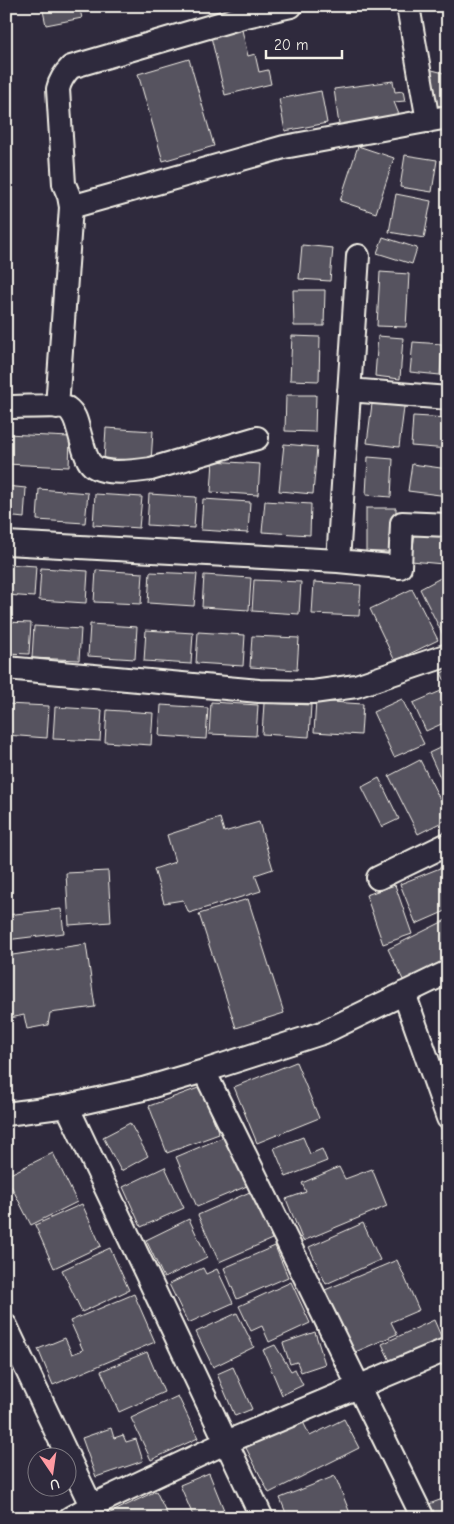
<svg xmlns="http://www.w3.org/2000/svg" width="454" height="1524" font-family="'Comic Neue',sans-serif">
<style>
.building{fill:#56525f;stroke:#f4f1e8}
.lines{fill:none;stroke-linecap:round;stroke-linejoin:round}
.minor-casing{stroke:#f4f1e8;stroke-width:26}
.minor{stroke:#2f2a3d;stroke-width:22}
</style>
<rect width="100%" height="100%" fill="#2f2a3d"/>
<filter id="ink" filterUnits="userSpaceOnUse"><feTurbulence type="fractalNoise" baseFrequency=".02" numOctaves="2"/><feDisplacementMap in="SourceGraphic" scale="10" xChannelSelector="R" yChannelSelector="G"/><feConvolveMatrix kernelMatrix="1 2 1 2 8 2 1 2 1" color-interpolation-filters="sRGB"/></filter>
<g filter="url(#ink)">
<!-- building -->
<path class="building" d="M42 6H79L82 18 46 25Z
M242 30 248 56 255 54 259 72 268 70 271 84 225 95 211 37Z
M189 59 214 146 163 161 138 74Z
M424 68 448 74V105L427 107Z
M393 81 395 92 403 91 405 101 394 102 400 117 339 125 334 89Z
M321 91 327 123 285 131 279 99Z
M358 146 394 158 376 213 340 201Z
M405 155 437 160 432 192 400 187Z
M396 194 431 201 424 238 389 232Z
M383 237 417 248 412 264 377 253Z
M302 245 333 248 330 281 299 279Z
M380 272 409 274 406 327 377 326Z
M293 290H325L324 326H294Z
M292 336 320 337 319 381 290 380Z
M378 336 403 338 400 379 375 376Z
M413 342 442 344 440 375 410 372Z
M286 395H316L315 432 285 431Z
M373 396 405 400 399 447 367 443Z
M413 416 448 418V449L411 446Z
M106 428 153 431 151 462 104 459Z
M6 434 70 437 69 467 6 464Z
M284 444 317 447 313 494 279 491Z
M368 457 393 459 391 497 366 495Z
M213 461 260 464 258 495 211 492Z
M412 464 448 469V496L408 491Z
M6 486 26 488 24 518 6 516Z
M39 489 88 493 85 523 37 520Z
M95 494 142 497 139 528 93 525Z
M149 494 196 497 194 528 147 525Z
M203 499 250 502 248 533 201 530Z
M265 501 311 504 310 535 262 532Z
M366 508H396V552H366Z
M415 533 447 536 443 564 411 561Z
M6 564 36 566 34 597 6 595Z
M41 568 88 571 86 603 39 600Z
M96 570 143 573 141 604 94 602Z
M150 572 197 574 194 606 148 603Z
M448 574V642L447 643 420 589Z
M204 575 251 578 249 610 202 607Z
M254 580 301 582 299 614 252 611Z
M314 582 361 585 359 616 312 614Z
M412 589 438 640 395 661 370 609Z
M6 622 31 623 29 654 6 653Z
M90 624 137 627 135 659 88 656Z
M34 626 81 629 79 660 32 658Z
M146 630 193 633 191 664 144 661Z
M198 632 245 635 243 666 196 663Z
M252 636 299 638 297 670 250 667Z
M448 670V687L441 673Z
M441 691 448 706V721L426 731 413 703Z
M402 699 424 744 394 757 373 712Z
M316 701 363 704 361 735 314 732Z
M211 702 258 705 256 736 209 734Z
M264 703 311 705 309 737 262 734Z
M6 704 49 706 47 738 6 735Z
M161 705 208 708 206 739 159 736Z
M55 707 102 710 100 741 53 739Z
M107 710 153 713 151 745 105 742Z
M448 744V795L429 753Z
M420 760 448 815V819L418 834 389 776Z
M379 778 399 819 382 827 362 787Z
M220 818 224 832 259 822 273 869 255 875 261 891 189 913 183 900 164 903 154 869 175 862 167 835Z
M445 866 448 873V910L416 924 400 884Z
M108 871 111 922 69 925 66 873Z
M395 885 412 934 383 944 366 895Z
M248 899 284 1013 236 1028 199 914Z
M61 909 64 933 6 940V915Z
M446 920 448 924V966L406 986 388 949Z
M86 944 95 1007 50 1013 48 1025 27 1029 24 1015 6 1019V956Z
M296 1062 319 1118 257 1143 234 1087Z
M201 1087 219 1134 167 1153 149 1106Z
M130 1123 148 1156 121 1171 103 1137Z
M226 1136 247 1186 197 1207 176 1157Z
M303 1137 310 1154 322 1149 327 1161 286 1177 274 1148Z
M53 1153 77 1202 31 1225 6 1176Z
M165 1167 184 1208 141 1227 123 1187Z
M339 1167 345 1179 372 1169 387 1206 303 1241 286 1199 306 1192 302 1183Z
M252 1191 272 1239 219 1262 198 1215Z
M82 1204 101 1246 54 1268 35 1225Z
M189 1219 207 1257 164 1278 146 1240Z
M363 1223 380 1260 326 1284 309 1247Z
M275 1246 288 1277 237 1299 224 1268Z
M110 1248 129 1290 82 1312 62 1270Z
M397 1260 419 1310 391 1322 397 1334 353 1353 325 1290Z
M203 1268 206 1274 217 1269 233 1303 188 1323 169 1284Z
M291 1282 310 1323 269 1342 262 1326 251 1331 239 1306Z
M134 1294 155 1342 53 1385 38 1349 65 1338 72 1354 83 1350 70 1321Z
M237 1313 254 1347 213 1367 196 1332Z
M434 1320 444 1343 393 1367 382 1344Z
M315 1332 325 1364 301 1372 297 1362 290 1364 283 1343Z
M275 1345 291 1371 295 1369 303 1385 282 1395 263 1350Z
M147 1352 164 1392 119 1412 101 1371Z
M233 1367 252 1409 235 1416 217 1374Z
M178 1396 198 1438 151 1460 131 1418Z
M301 1418 310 1436 344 1419 359 1448 269 1493 245 1446Z
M111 1428 114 1438 123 1435 126 1442 136 1439 143 1461 96 1477 82 1438Z
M209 1473 224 1510 207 1518H194L180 1485Z
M335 1476 352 1518H288L280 1498Z
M156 1491 169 1518H110L108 1514Z
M448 1497V1518H434L429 1504Z"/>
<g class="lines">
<defs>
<path id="minor" d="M408 6 428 121
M71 207 284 147 448 117
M349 390 448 398
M57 407 71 207 69 196 64 184 58 89C60 80 64 74 71 67L246 16 291 6
M6 408 9 407C19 407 61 405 67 408 74 413 76 420 78 428 81 437 85 458 91 464 101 476 137 471 151 469L257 438
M6 543 338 561 400 567 402 523 448 525
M338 561 358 256
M6 668 259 691 313 692 356 686 448 655
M378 878 448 844
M404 993 448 1118
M204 1071 423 1518
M67 1106 262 1518
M6 1114 67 1106 143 1089 204 1071 322 1033 448 972
M6 1326 97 1518
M70 1518 91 1506 227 1442 448 1349"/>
</defs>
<!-- minor casing -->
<use href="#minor" class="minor-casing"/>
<!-- minor -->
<use href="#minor" class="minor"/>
</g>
</g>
<!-- margin -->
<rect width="454" height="1524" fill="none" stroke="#2f2a3d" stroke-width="25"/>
<rect x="12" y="12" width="429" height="1499" fill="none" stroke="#f4f1e8" stroke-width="2" filter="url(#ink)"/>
<!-- north arrow -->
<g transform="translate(52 1472) rotate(167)"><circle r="24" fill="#2f2a3d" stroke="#7e7a81"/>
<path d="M0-4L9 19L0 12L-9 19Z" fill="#ff9aa2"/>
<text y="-8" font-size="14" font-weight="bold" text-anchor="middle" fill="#f4f1e8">U</text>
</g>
<!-- scale -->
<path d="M266 50v8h76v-8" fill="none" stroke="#f4f1e8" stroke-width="2.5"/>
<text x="274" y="50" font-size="15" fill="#f4f1e8" stroke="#2f2a3d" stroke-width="4" paint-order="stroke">20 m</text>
</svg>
